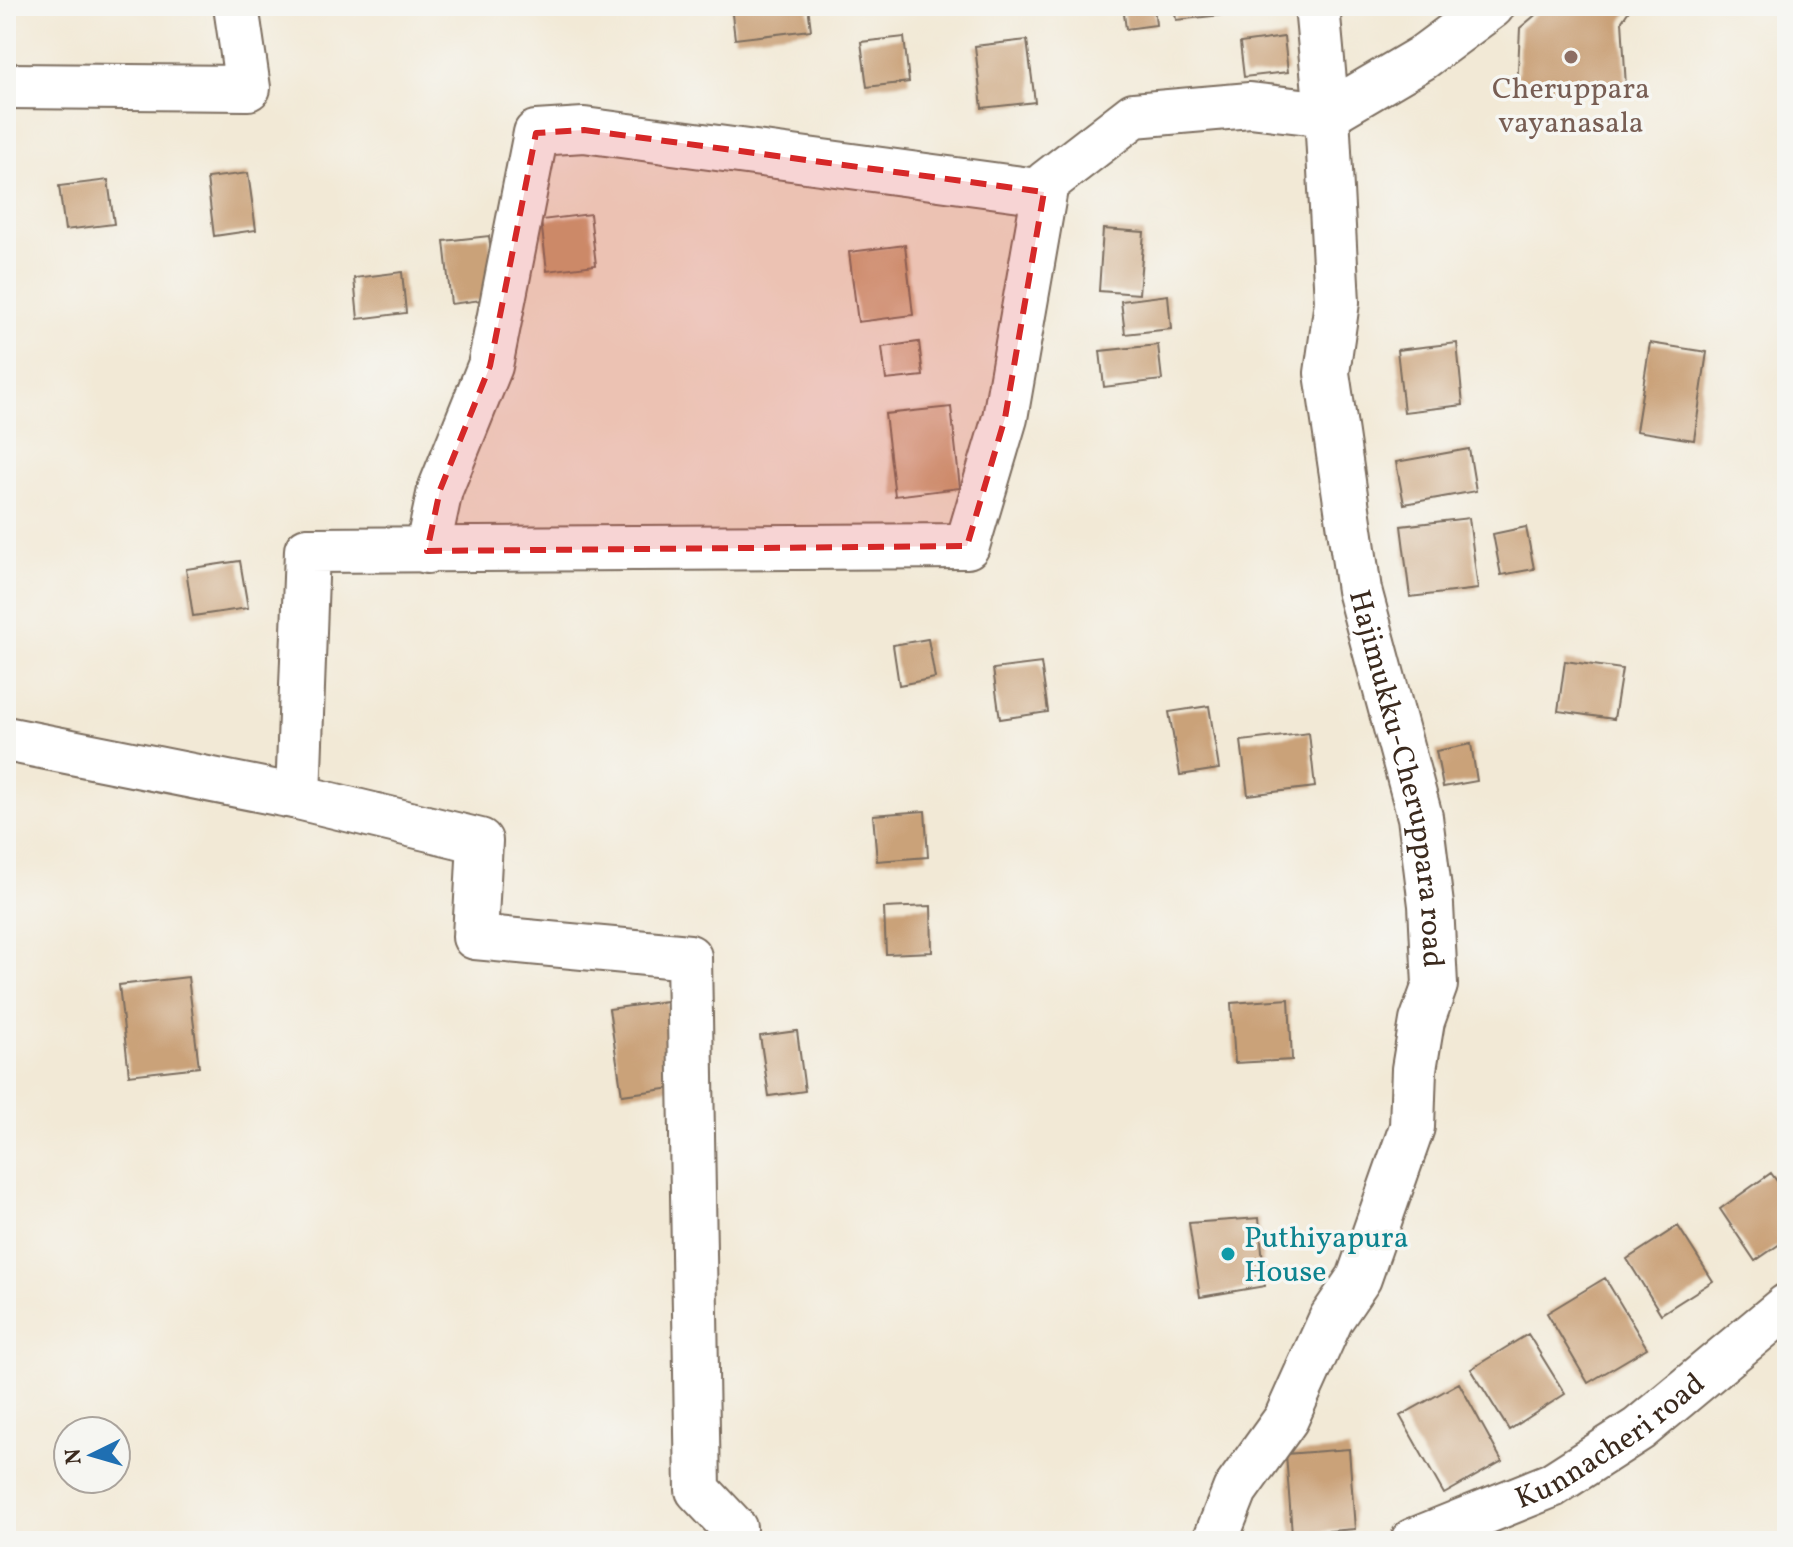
<svg xmlns="http://www.w3.org/2000/svg" width="1793" height="1547" font-family="Vollkorn,serif">
<style>
.building{fill:#caa279}
.lines{fill:none;stroke-linecap:round;stroke-linejoin:round}
.minor-casing{stroke:#7b6d5e;stroke-width:48}
.minor{stroke:#fff;stroke-width:44}
.marked{fill:#d62828;fill-opacity:0.2;stroke:#d62828;stroke-width:6;stroke-dasharray:16 10;stroke-linejoin:round}
.education-dot{fill:#8d6e63;stroke:#f6f6f2;stroke-width:3}
.culture-dot{fill:#0f9aa8;stroke:#f6f6f2;stroke-width:3}
.labels{text-anchor:middle;stroke-width:7;stroke-linejoin:round;paint-order:stroke}
.education-label{font-size:30px;fill:#785e54;stroke:#f6f6f2}
.street-label{font-size:30px;fill:#3b2a1e;stroke:#f6f6f2}
.culture-label{font-size:30px;fill:#0d838f;stroke:#f6f6f2;text-anchor:start}
</style>
<rect width="100%" height="100%" fill="#f6f6f2"/>
<filter id="ink" filterUnits="userSpaceOnUse"><feTurbulence type="fractalNoise" baseFrequency=".0125" numOctaves="2"/><feDisplacementMap in="SourceGraphic" scale="16" xChannelSelector="R" yChannelSelector="G"/><feConvolveMatrix kernelMatrix="1 2 1 2 8 2 1 2 1" color-interpolation-filters="sRGB"/></filter>
<filter id="wash" filterUnits="userSpaceOnUse"><feTurbulence type="fractalNoise" baseFrequency=".006" numOctaves="4" result="noise"/><feDisplacementMap in="SourceGraphic" scale="32" xChannelSelector="R" yChannelSelector="G"/><feGaussianBlur stdDeviation="1.8" result="paint"/><feColorMatrix in="noise" values="0 0 0 0 0 0 0 0 0 0 0 0 0 0 0 0 0 1.4 0 .05"/><feComposite in="paint" operator="in"/></filter>
<g filter="url(#wash)">
<rect width="100%" height="100%" fill="#f2e9d6"/>
<g id="blocks">
<!-- building -->
<path class="building" d="M731 6H808L811 30 735 39Z
M1123 6H1154L1156 25 1126 29Z
M1174 6H1248L1249 12 1176 20Z
M1546 6H1632L1622 21 1626 87 1517 91 1520 28Z
M904 37 909 82 867 87 861 42Z
M1284 37 1288 72 1244 77 1240 43Z
M1027 40 1035 102 982 108 975 46Z
M248 173 256 230 214 236 207 178Z
M108 180 114 224 65 230 59 186Z
M590 214 596 265 547 271 541 220Z
M1103 229 1144 232 1139 294 1099 291Z
M489 236 497 298 451 304 444 241Z
M905 245 913 315 858 322 849 252Z
M402 272 406 313 358 319 354 278Z
M1168 295 1171 329 1125 334 1121 301Z
M919 342 923 376 886 380 882 347Z
M1457 343 1463 405 1404 412 1397 350Z
M1650 343 1707 352 1694 440 1636 431Z
M1158 345 1162 380 1104 387 1100 351Z
M951 407 960 488 895 496 885 414Z
M1469 449 1476 491 1404 504 1396 462Z
M1469 518 1478 589 1410 597 1401 526Z
M1526 527 1534 569 1501 575 1493 534Z
M240 561 248 608 193 616 186 569Z
M928 639 935 678 899 685 893 645Z
M1565 661 1622 669 1614 719 1558 711Z
M1041 663 1048 712 1000 719 993 669Z
M1209 706 1219 769 1180 775 1169 712Z
M1309 733 1315 787 1248 795 1241 741Z
M1471 744 1477 781 1443 787 1436 751Z
M925 811 928 857 877 861 873 815Z
M931 906 932 952 886 954 884 908Z
M188 977 199 1067 129 1075 119 985Z
M1289 999 1292 1060 1235 1063 1231 1003Z
M667 1001 680 1087 622 1095 609 1009Z
M797 1031 805 1091 769 1096 760 1036Z
M1771 1173 1787 1195V1239L1755 1261 1720 1209Z
M1259 1218 1265 1286 1200 1297 1189 1223Z
M1678 1226 1713 1281 1661 1314 1627 1259Z
M1605 1278 1647 1348 1588 1383 1547 1313Z
M1528 1334 1565 1394 1509 1430 1471 1369Z
M1459 1383 1502 1461 1444 1494 1400 1416Z
M1349 1449 1355 1529 1292 1534 1286 1454Z"/>
</g>
</g>
<g filter="url(#ink)">
<use href="#blocks" fill-opacity="0" stroke="#7b6d5e" stroke-width="2"/>
<g class="lines">
<defs>
<g id="minor">
<path d="M1317 6 1327 114 1422 58 1492 6"/>
<path d="M6 86 248 88 236 6"/>
<path d="M427 551 440 490 490 366 536 133 584 130 1044 192"/>
<path d="M6 739 298 797"/>
<path id="s1" d="M732 1541 734 1528 698 1490 689 957 475 937 480 841 298 797 307 550 967 546 1005 418 1046 183 1134 115 1250 105 1327 114 1337 302 1327 373 1359 590 1420 817 1431 905 1435 985 1422 1021 1414 1069 1412 1127 1359 1278 1331 1319 1286 1419 1235 1490 1215 1541"/>
<path id="s2" d="M1413 1541 1552 1485 1639 1429 1787 1306"/>
</g>
</defs>
<!-- minor casing -->
<use href="#minor" class="minor-casing"/>
<!-- minor -->
<use href="#minor" class="minor"/>
</g>
</g>
<!-- marked area -->
<path class="marked" d="M584 130 1044 192 1005 418 967 546 427 551 440 490 490 366 536 133Z"/>
<!-- markers -->
<circle class="education-dot" cx="1571" cy="57" r="8"/>
<circle class="culture-dot" cx="1228" cy="1254" r="8"/>
<g class="labels">
<!-- education labels -->
<g class="education-label">
<text x="1571" y="98">Cheruppara<tspan x="1571" dy="34">vayanasala</tspan></text>
</g>
<!-- street labels -->
<g class="street-label">
<text dy="10" stroke="none"><textPath href="#s1" startOffset="3354">Hajimukku-Cheruppara road</textPath></text>
<text dy="10" stroke="none"><textPath href="#s2" startOffset="222">Kunnacheri road</textPath></text>
</g>
<!-- culture labels -->
<g class="culture-label">
<text x="1244" y="1247">Puthiyapura<tspan x="1244" dy="34">House</tspan></text>
</g>
</g>
<!-- margin -->
<rect width="1793" height="1547" fill="none" stroke="#f6f6f2" stroke-width="32"/>
<!-- north arrow -->
<g transform="translate(92 1455) rotate(265)"><circle r="38" fill="#f6f6f2" stroke="#aba49d" stroke-width="2"/>
<path d="M0-6L14 30L0 20L-14 30Z" fill="#1f6fb2"/>
<text y="-12" font-size="22" font-weight="bold" text-anchor="middle" fill="#3b2a1e">N</text>
</g>
</svg>
